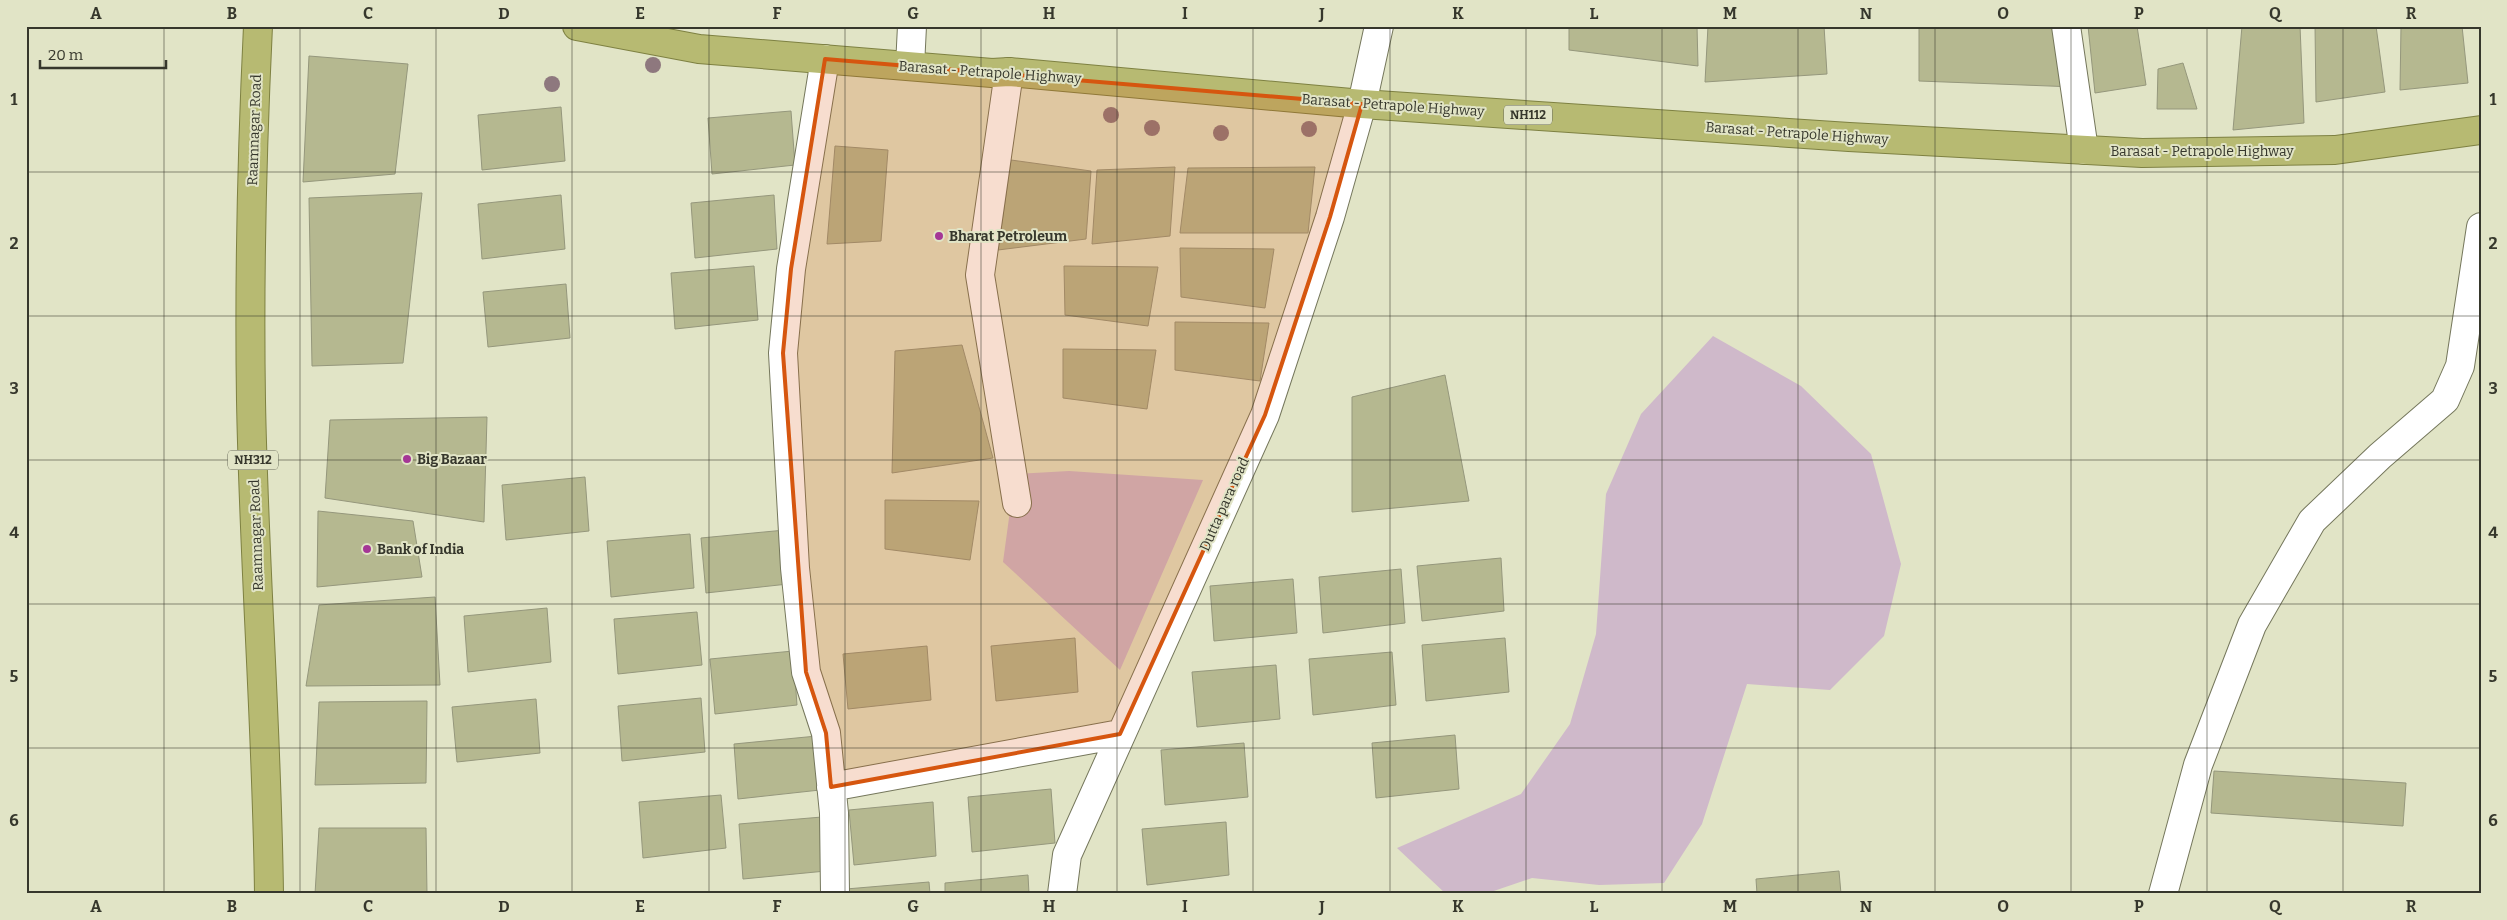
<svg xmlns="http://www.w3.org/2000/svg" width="2507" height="920" font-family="Bitter,serif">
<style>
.green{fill:#cfb9ca}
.building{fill:#b5b890;stroke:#95977c}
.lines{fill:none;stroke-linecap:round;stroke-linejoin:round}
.minor-casing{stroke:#75775c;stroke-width:30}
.trunk-casing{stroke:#7e8142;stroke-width:30}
.minor{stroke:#fff;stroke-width:28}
.trunk{stroke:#b7ba72;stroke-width:28}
.tree{fill:#8e787e}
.marked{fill:#d6560f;fill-opacity:0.2;stroke:#d6560f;stroke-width:4;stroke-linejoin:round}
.grid{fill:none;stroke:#36372c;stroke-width:1;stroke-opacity:0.55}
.poi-dot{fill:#a53796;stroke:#e1e4c6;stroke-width:2}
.labels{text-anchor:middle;stroke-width:4;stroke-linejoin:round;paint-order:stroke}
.shield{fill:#e1e4c6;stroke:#696b5a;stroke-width:1}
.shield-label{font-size:12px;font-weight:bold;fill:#36372c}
.street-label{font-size:14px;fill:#36372c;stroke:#e1e4c6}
.poi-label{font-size:14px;font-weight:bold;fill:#36372c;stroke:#e1e4c6;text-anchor:start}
.neatline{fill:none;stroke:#36372c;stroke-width:2}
.grid-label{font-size:16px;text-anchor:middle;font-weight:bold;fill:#36372c}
</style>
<rect width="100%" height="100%" fill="#e1e4c6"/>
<!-- green -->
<path class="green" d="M1713 336 1801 386 1871 454 1901 564 1884 636 1830 690 1747 684 1702 824 1664 883 1599 885 1532 878 1485 894H1446L1397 848 1521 794 1570 724 1596 634 1606 494 1641 414Z
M1069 471 1203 480 1120 670 1003 562 1015 474Z"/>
<!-- building -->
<path class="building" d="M1569 26H1697L1698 66 1569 50Z
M1708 26H1824L1827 74 1705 82Z
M1919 26H2064L2075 87 1919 81Z
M2088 26H2137L2146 85 2095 93Z
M2242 26H2300L2304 123 2233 130Z
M2315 26H2376L2385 92 2316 102Z
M2401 26H2462L2468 83 2400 90Z
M309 56 408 64 395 174 303 182Z
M2183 63 2197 109H2157L2158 69Z
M561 107 565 161 482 170 478 115Z
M791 111 795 165 712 174 708 118Z
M835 146 888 150 881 241 827 244Z
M1011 160 1091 171 1086 239 998 250Z
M1175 167 1170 236 1092 244 1097 170Z
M1315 167 1308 233H1180L1188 168Z
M422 193 403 363 312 366 309 198Z
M561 195 565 249 482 259 478 204Z
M774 195 777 249 695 258 691 203Z
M1180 248 1274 249 1265 308 1181 297Z
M754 266 758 320 675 329 671 273Z
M1064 266 1158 267 1148 326 1065 315Z
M566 284 570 338 488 347 483 292Z
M1175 322 1269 323 1260 381 1175 370Z
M962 345 993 458 892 473 895 351Z
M1063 349 1156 350 1147 409 1063 398Z
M1445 375 1469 501 1352 512V397Z
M487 417 484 522 325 498 330 420Z
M585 477 589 531 506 540 502 485Z
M885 500 979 501 970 560 885 549Z
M318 511 413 521 422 577 317 587Z
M785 530 788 584 706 593 701 538Z
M690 534 694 588 611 597 607 541Z
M1501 558 1504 611 1422 621 1417 566Z
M1401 569 1405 623 1323 633 1319 577Z
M1293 579 1297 633 1214 641 1210 586Z
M435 597 440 685 306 686 319 605Z
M547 608 551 662 468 672 464 616Z
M697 612 702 665 618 674 614 619Z
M1075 638 1078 692 996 701 991 646Z
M1505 638 1509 692 1426 701 1422 645Z
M927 646 931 700 848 709 843 654Z
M793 651 797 705 715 714 710 659Z
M1392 652 1396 705 1313 715 1309 659Z
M1276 665 1280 719 1197 727 1192 672Z
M701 698 705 752 622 761 618 706Z
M536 699 540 753 457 762 452 707Z
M427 701 426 783 315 785 319 702Z
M1455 735 1459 789 1376 798 1372 743Z
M817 736 820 790 738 799 734 744Z
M1244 743 1248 797 1165 805 1161 750Z
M2214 771 2406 783 2403 826 2211 813Z
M1051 789 1055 843 972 852 968 797Z
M721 795 726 848 643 858 639 802Z
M933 802 936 856 854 865 849 810Z
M822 817 826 871 743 879 739 824Z
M1226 822 1229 875 1147 885 1142 829Z
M319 828H426L427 894H315Z
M1839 871 1841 894H1757L1756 879Z
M1028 875 1029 894H945V883Z
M929 882 930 894H847L846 889Z"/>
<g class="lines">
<defs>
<path id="minor" d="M2066 26 2084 150
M825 59 791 269 783 353 795 568 806 672 826 733 834 813 835 894
M910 66 912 26
M1009 72 980 275 1017 503
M831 787 1120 734
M1062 894 1067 855 1265 415 1330 217 1362 104 1379 26
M2163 894 2198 765 2252 625 2312 521 2380 456 2445 400 2460 366 2481 227"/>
<path id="trunk" d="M258 26C252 151 249 276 251 401 254 566 267 729 269 894
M577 26 699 49 992 73 1009 72 1362 104 1849 137 2142 153 2335 150 2481 130"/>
</defs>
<!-- minor casing -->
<use href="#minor" class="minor-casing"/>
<!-- trunk casing -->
<use href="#trunk" class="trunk-casing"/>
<!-- minor -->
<use href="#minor" class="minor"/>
<!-- trunk -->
<use href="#trunk" class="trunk"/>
</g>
<!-- trees -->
<g class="tree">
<circle cx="653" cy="65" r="8"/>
<circle cx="552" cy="84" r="8"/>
<circle cx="1111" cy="115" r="8"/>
<circle cx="1152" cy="128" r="8"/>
<circle cx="1309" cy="129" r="8"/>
<circle cx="1221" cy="133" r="8"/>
</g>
<!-- marked area -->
<path class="marked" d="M825 59 1362 104 1330 217 1265 415 1120 734 831 787 826 733 806 672 783 353 791 269Z"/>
<!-- grid -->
<path class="grid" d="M164 26V894M300 26V894M436 26V894M572 26V894M709 26V894M845 26V894M981 26V894M1117 26V894M1253 26V894M1390 26V894M1526 26V894M1662 26V894M1798 26V894M1935 26V894M2071 26V894M2207 26V894M2343 26V894M26 172H2481M26 316H2481M26 460H2481M26 604H2481M26 748H2481"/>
<!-- markers -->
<g class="poi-dot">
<circle cx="939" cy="236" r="5"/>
<circle cx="407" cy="459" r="5"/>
<circle cx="367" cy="549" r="5"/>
</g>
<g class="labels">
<!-- shield labels -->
<g class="shield">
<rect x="1504" y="105.5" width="48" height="19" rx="4"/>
<rect x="228" y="450.5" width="50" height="19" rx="4"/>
</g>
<g class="shield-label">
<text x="1528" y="119">NH112</text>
<text x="253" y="464">NH312</text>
</g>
<!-- street labels -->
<g class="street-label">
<text transform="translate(990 72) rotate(4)" y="5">Barasat - Petrapole Highway</text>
<text transform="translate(1393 105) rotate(4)" y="5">Barasat - Petrapole Highway</text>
<text transform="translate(254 130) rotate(-88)" y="5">Raamnagar Road</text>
<text transform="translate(1797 133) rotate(4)" y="5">Barasat - Petrapole Highway</text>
<text x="2202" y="156">Barasat - Petrapole Highway</text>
<text transform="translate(1224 504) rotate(-66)" y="5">Dutta para road</text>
<text transform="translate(256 535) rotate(-92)" y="5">Raamnagar Road</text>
</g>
<!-- poi labels -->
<g class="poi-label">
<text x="949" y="241">Bharat Petroleum</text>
<text x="417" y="464">Big Bazaar</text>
<text x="377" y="554">Bank of India</text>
</g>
</g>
<!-- border -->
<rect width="2507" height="920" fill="none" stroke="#e1e4c6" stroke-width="55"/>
<!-- scale -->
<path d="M40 60v8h126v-8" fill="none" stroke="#36372c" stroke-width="2.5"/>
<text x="48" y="60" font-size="15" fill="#36372c" stroke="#e1e4c6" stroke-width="4" paint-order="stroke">20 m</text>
<rect x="28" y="28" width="2452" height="864" class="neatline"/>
<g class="grid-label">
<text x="96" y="19">A</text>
<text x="232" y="19">B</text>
<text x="368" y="19">C</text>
<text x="504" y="19">D</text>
<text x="640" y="19">E</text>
<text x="777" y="19">F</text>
<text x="913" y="19">G</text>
<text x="1049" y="19">H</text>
<text x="1185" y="19">I</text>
<text x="1322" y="19">J</text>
<text x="1458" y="19">K</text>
<text x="1594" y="19">L</text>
<text x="1730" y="19">M</text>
<text x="1866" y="19">N</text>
<text x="2003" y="19">O</text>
<text x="2139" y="19">P</text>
<text x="2275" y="19">Q</text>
<text x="2411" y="19">R</text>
<text x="14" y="105">1</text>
<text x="2493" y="105">1</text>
<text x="14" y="249">2</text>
<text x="2493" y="249">2</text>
<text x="14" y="394">3</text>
<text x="2493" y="394">3</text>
<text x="14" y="538">4</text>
<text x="2493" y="538">4</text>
<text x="14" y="682">5</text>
<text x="2493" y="682">5</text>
<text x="14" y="826">6</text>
<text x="2493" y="826">6</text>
<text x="96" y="912">A</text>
<text x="232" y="912">B</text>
<text x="368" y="912">C</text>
<text x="504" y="912">D</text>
<text x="640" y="912">E</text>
<text x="777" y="912">F</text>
<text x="913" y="912">G</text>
<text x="1049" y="912">H</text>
<text x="1185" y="912">I</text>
<text x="1322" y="912">J</text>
<text x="1458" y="912">K</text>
<text x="1594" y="912">L</text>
<text x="1730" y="912">M</text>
<text x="1866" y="912">N</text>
<text x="2003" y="912">O</text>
<text x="2139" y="912">P</text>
<text x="2275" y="912">Q</text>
<text x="2411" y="912">R</text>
</g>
</svg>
